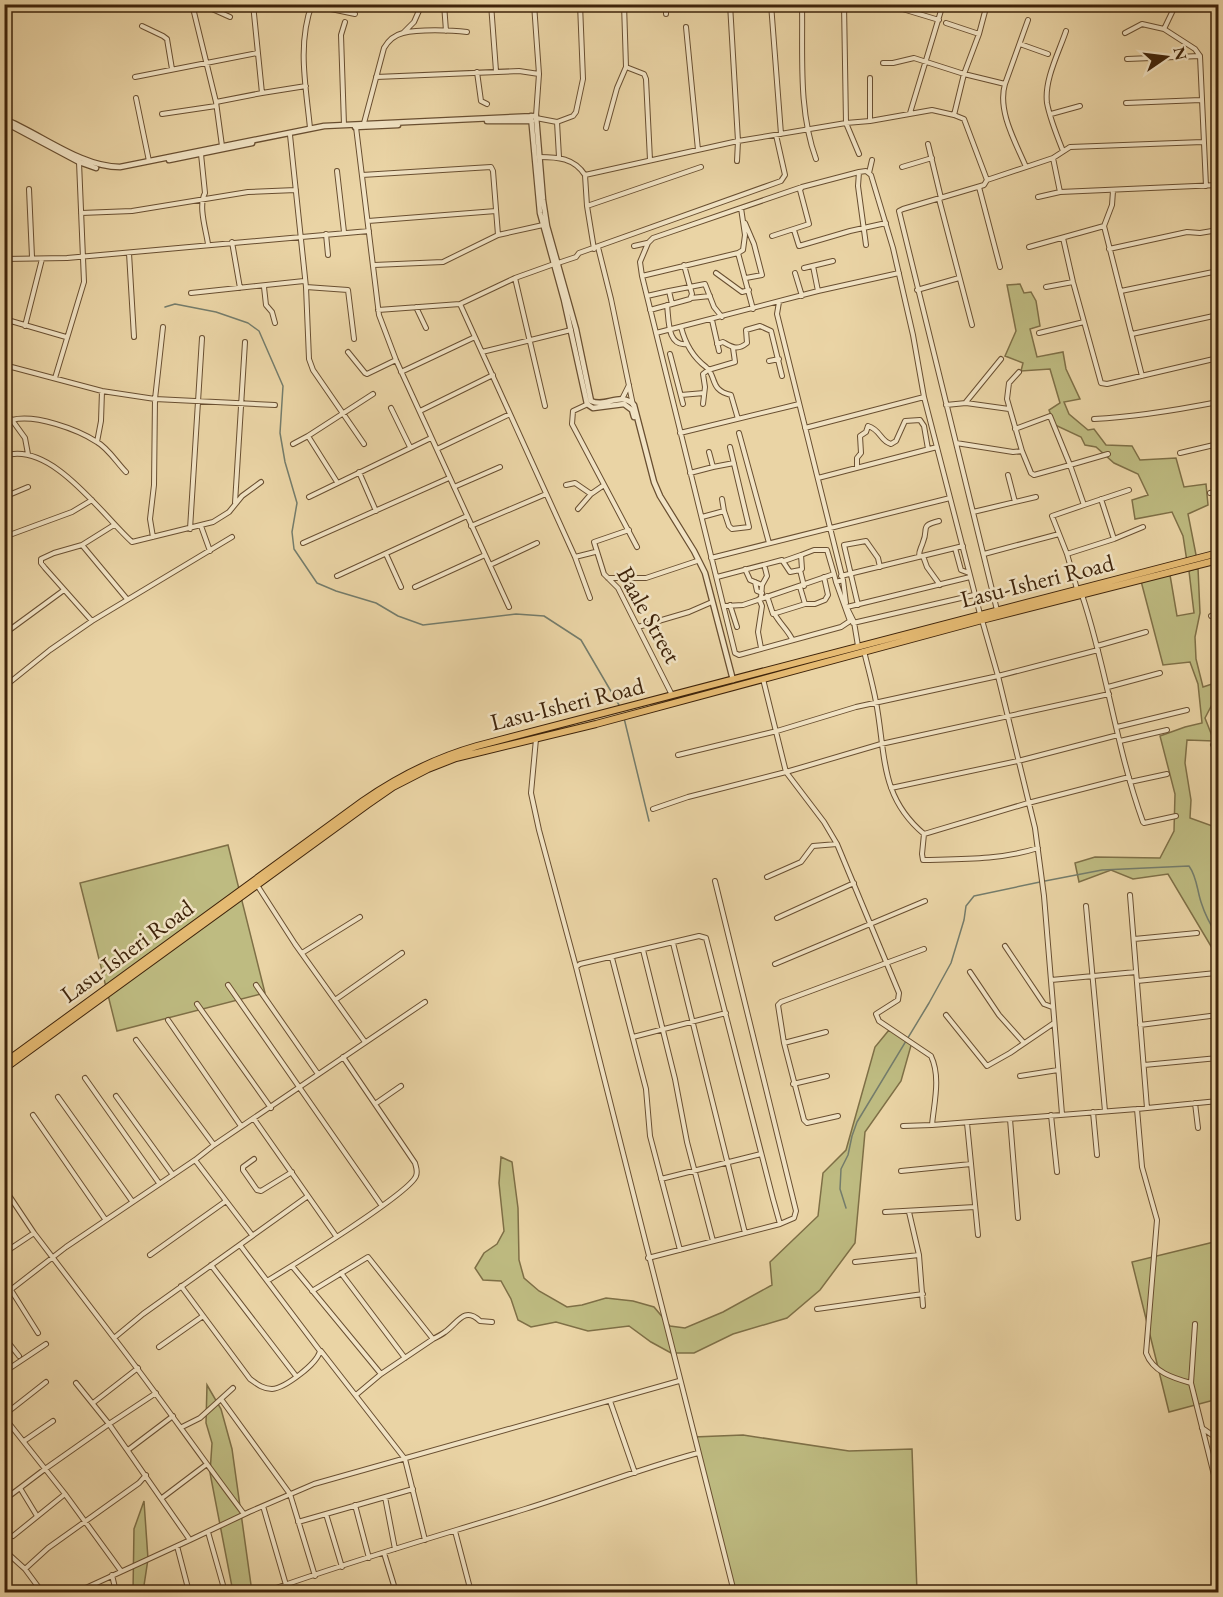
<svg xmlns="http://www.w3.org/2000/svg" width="1223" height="1597" font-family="'EB Garamond',serif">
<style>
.green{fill:#bebb81;stroke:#7e6f46;stroke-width:1.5}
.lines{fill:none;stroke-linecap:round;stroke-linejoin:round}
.stream{stroke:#747c6b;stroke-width:1.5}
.minor-casing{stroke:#694f31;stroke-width:6}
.tertiary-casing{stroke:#694f31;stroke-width:7}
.primary-casing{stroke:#3e230a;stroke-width:8}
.minor{stroke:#f1e3c4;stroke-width:4}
.tertiary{stroke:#f1e3c4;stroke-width:4.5}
.primary{stroke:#e5ba72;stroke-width:6}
.labels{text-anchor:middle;stroke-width:5;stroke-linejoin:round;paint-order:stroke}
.street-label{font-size:24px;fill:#3e230a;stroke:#f1e3c4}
</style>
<rect width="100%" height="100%" fill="#ead4a5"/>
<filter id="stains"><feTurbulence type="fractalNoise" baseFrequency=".00333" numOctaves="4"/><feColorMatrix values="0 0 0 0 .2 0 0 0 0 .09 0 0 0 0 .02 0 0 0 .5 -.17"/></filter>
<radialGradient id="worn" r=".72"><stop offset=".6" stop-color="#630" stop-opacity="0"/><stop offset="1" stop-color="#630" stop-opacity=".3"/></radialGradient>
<!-- green -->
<path class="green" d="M1020 284 1024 293 1031 292 1036 301 1040 326 1030 329 1037 357 1063 352 1066 369 1080 399 1064 402 1069 414 1088 430 1094 429 1106 445 1132 446 1140 460 1176 458 1184 487 1206 484 1208 505 1188 514 1198 565 1188 568 1183 536 1172 512 1135 519 1132 500 1148 495 1138 474 1114 463 1096 447 1085 445 1081 437 1055 425 1049 410 1060 403 1050 369 1021 371 1023 363 1005 356 1016 331 1007 285Z
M1198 568 1200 613 1195 637 1196 659 1203 687 1218 682V693L1205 718 1214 741 1187 740 1185 763 1191 800 1190 818 1218 828V958L1168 874 1133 879 1111 870 1079 882 1075 863 1095 857 1160 858 1174 831 1175 794 1160 736 1185 727 1202 723 1198 684 1190 662 1163 665 1141 581 1170 575 1177 616 1194 613 1189 571Z
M228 845 265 993 117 1031 80 883Z
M889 1030 912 1042 901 1081 865 1132 855 1243 820 1290 787 1318 733 1334 694 1353H671L651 1342 629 1326 588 1331 556 1322 531 1327 518 1320 511 1299 501 1281 483 1280 475 1268 484 1253 497 1244 504 1231 499 1183 501 1157 512 1162 518 1208 519 1260 524 1278 539 1291 567 1307 582 1305 606 1298 633 1301 654 1307 670 1326 685 1328 723 1312 772 1285 770 1262 818 1216 823 1173 846 1150 875 1047Z
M1218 1241V1399L1169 1412 1132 1262Z
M207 1385 221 1409 232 1449 252 1592H233L210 1473 212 1443 206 1423Z
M743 1435 849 1451 912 1449 917 1592H735L694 1437Z
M144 1501 148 1559 143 1592H133L134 1529Z"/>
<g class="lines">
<!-- stream -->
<path class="stream" d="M165 307 175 304 216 312 248 323 259 331 283 386 280 433 285 462 297 503 292 532 294 549 317 583 336 591 376 603 398 616 423 625 516 614 544 616 581 640 619 705
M624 718 649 821
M1045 881 1102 870 1189 866C1197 877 1197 890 1201 902 1205 915 1211 926 1218 937
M846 1208 840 1189 841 1169 848 1155 852 1136 857 1122 929 1003 951 963 964 920 966 906 974 896 1040 882"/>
<defs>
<path id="minor" d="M192 4 216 102 222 146
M201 4 230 17
M444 4 446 31
M491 4 496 71
M534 4 539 74 536 116
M730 4 738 141 737 161
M771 4 781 134
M802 4C803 55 798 110 816 159
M844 4 846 123 859 154
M886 4 939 20
M987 4 979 34 964 74 954 115 964 119 987 180
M1204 4 1218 11
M312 5 355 14
M1073 8 1096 4
M666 14V4
M946 23 979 34
M142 26 163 36 167 39 172 69
M686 27 698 150
M1164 29 1195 49 1200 56 1206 186
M403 33 414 22 422 4
M1125 33 1142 24 1164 29 1176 4
M1020 44 1048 54
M1127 59 1200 56
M883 63H893L914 58 964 74 1005 84C997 111 1016 143 1026 167
M626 67 644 74 646 79 650 160
M477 72 481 101 487 104
M135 77 257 53
M376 77 519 71 539 74
M870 78V121
M1005 84 1028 20
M262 93 306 86
M136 98 149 161
M216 102 262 93 253 4
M1126 103 1201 100
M910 113 943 4
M162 114 216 106
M1051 114 1080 106
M536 118 557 122 559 157
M557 122 573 116 576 112 583 79 580 4
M364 123 384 48C388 41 395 35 403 33 418 29 452 30 467 32
M344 125 341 35 345 22
M356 127 379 315 396 360 509 607
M310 128C306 87 297 44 312 4
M606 128 617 88 626 67 624 4
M290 135 306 287 309 359 313 370 364 444
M928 144 941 198
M1063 151C1057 136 1050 119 1047 103 1044 80 1059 52 1066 31
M201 154 205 193C198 206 206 230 208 244
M539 157C558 157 574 158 585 175L738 141 846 123 870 121 932 110 954 115
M1053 158 1060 192
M902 167 932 158
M337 171 344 232
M859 172 858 186 866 245
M869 173 872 160
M362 175 491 167 493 171 498 235
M585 175 587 206
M802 187 653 238 648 243 640 262 642 276 735 653 739 655 841 627 850 621 836 582
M979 187 1000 267
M29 189 32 257
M1113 191 1112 205 1104 226 1142 376
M1038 197 1060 192 1218 185
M939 199 972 325
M741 208 745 235 743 250 738 253 753 309
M81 213 132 211 248 192 296 190
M368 221 496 211
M745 223 754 244 762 275 746 278
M794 230 799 246 850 231 886 223
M326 234 328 255
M772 236 809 224 800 190 802 187 859 172 866 171 871 175 893 248 913 335 924 397 980 614
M1063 238 1073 282 1101 383 1107 384 1218 358
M232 242 240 288
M634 246 647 243
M598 247 611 299 633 405
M1029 247 1104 226
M594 249 587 206 701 167
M1109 249 1187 232 1200 233 1218 230
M129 253 134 337
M4 259 67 258 369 231
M558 263 576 257 579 253 781 181 785 175 776 135
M374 265 443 262 498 235 543 225
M813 266 818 291
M804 268 833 261
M716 273 742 292 749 290
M795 273 802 296
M642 276 738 253
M515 278 545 406
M264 287 266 305 272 312 275 323
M306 287 348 290 354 339
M1046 287 1073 282
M917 290 959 278
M669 291 705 284 714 307 722 317
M1121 291 1218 271
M191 293 304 281
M647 296 669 291 672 304
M691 298 710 296
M779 302 777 314 843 580 846 603
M460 304 575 557 590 598
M667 305C669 320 667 347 687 344
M416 307 426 328
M378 310 460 304 515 278 554 264
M650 310 690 299 692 294 684 265
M4 319 66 337
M712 320 719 351
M25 326 42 259
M681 327C685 343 694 358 706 367 717 376 709 390 731 395L738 419
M656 333 818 291 899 273
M1039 333 1084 322
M1132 334 1218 315
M717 344 723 342C732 347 737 351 747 343L746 330 760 326 771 331 782 376
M348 352 365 373 367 374 396 360
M482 352 571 330
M670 354 683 404
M769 361 779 359
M4 365 102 391 155 399 275 405
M401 372 475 337
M1019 372 1009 383 1007 399 1022 451
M55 378 84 282 79 162
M681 395 704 393
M622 399 629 385
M966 402 1001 359
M588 404 573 411 572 424 637 547
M703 404 705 387 703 374 708 370 735 362 733 348
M946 405 966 403 1009 409
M391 408 410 447
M420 411 493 375
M4 413 12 420C35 414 77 429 97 442 108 448 117 463 126 472
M1094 419C1136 417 1177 410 1218 402
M12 420 25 438 28 454
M805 428 924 397
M1015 429 1050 416 1070 465 1108 454
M680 433 799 404
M739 433 769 543
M97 442 101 421 102 391
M956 443 1013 452 1022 451 1031 473 1034 475 1070 465 1084 505 1052 516 1067 554 1077 589
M293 444 308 436
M437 449 510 414
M1180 453 1218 444
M4 456C51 440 102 515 132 542L213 522 229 512 242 496 261 482
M713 467 734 463
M857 468V458L861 453 860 436 866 432 868 426C881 430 880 441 891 444L896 441 905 421 920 420 924 426 928 449
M359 472 376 511
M690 473 713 467 709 452
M1008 475 1015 502
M818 478 937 447
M337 482 308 436 373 394
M566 485 575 483 591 494 604 485
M454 487 500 467
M1210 493 1218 491
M4 497 28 487
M309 497 431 438
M1101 499 1114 539
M235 503 245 342
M1084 505 1129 490
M578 509 591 494
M724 511 729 526 732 529 749 527 730 447
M973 512 1036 497
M702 517 724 511 722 499
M201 526 210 551
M471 526 546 494
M190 529 202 338
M629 530 594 542 604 574 618 588 672 695
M4 537 72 512 92 500
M153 537 150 519 154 485 155 399 163 327
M303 543 449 478
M82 545 127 599
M955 548 961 570 969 573
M386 554 401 587
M984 554 1059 534
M1067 554 1114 539 1143 527
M923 556 927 567 940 585
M575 557 595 552
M919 557C919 549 921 549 923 542 929 528 919 526 939 521
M711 558 950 498
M784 561 801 555
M490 565 537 543
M745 569 750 580 762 585 761 598
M800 570 802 569 801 555 814 550H827L834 574
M337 576 467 516
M841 576 963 546
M717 577 782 560 790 572 800 570 804 586
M608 578H646L697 561
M755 582 757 591 762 593
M762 585 767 576 765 568
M415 587 485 555
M800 587 805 604
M1082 595C1107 669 1116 748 1143 822L1144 823 1176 816
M767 596 773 614 805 604H815L825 600 828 595 824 577
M759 599 762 606 758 632 761 648
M730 605 737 627
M858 605 844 545 866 541 878 558 880 567
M725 606 743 605 834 574 836 582 843 580
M847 607 970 577
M848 610 854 622 858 646
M997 610 899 211 903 209 984 185 987 180 1053 158 1070 147 1203 142
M774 613C780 624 787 629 792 639
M1211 616 1218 614
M982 620 998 676 1035 828 1044 896 1062 1114
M92 621 45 568 41 563V559L54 553 82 545 114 525
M853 623 974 595
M638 627 689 612 712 602
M4 634 64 590
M1097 646 1146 632
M864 651C868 668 873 685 876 702 886 754 879 796 924 834L1028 803 1129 777
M763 679 786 772 824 822 837 844 899 993 898 1000 876 1014 879 1021 931 1056C941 1077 934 1103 932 1125L1137 1109 1218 1101
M4 687 50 650 92 621 232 537
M1108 687 1160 673
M1117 727 1187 710
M536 739 531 793 539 830 576 967 734 1592
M1120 741 1167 730
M1213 745 1218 743
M678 755 777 731 856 707 998 676 1098 650
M1130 782 1167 774
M891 788 1018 761 1118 735
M653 809 688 797 786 772 881 744 1109 694
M924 834 922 854 923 860C962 859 1001 860 1038 848
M767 877 801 862 813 846 837 844
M715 881 796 1211 794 1218 780 1224
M257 885 295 944 365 1042
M1130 895 1147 1108
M1086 906 1105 1111
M777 918 854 883
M1134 939 1197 933
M673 943 745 1233
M1005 946 1044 1004 1052 1007
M643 950 675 1079 687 1142 713 1241
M302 953 360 917
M612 958 646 1089 650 1136 680 1250
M775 964 925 901
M576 967 580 964 699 936 706 938 773 1199 780 1224 648 1258
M970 972 999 1015 1024 1043
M1051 980 1136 972
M1137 981 1216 973
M228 985 382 1206
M256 985 318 1074
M335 1000 402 953
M197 1004 271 1108
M946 1015 987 1066 1010 1053 1054 1023
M168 1020 241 1126
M1140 1025 1218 1015
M633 1037 726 1013
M136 1040 214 1145
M784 1043 826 1032
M1144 1065 1218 1058
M1020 1076 1058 1070
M85 1078 159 1183
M793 1084 827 1076
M116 1096 173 1175
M58 1097 132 1201
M1195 1103 1198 1128
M375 1104 401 1086
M1137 1109 1142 1167 1157 1220 1146 1353C1153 1372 1173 1378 1191 1383
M1093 1112 1097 1155
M33 1115 105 1219
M1051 1115 1057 1172
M838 1116 807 1123 804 1120 784 1043 778 1005 781 1002 924 949
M254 1119 336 1236
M1010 1119 1018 1218
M967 1123 978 1235
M903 1126 932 1125
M254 1159 243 1167V1170L257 1190 261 1191 292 1172
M195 1160 252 1235
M901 1171 971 1164
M661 1179 761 1154
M4 1188 34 1233 114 1338 143 1314 308 1196
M885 1212 975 1207
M909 1212 919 1255 923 1306
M4 1253 34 1233
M150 1255 226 1201
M855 1262 919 1255
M211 1265 296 1376
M292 1266 381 1374 433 1339 368 1257 312 1291
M341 1273 405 1358
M267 1281C290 1267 410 1193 416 1176 418 1171 416 1167 415 1163L343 1057
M181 1286 250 1379C257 1384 263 1389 272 1389 285 1388 317 1364 320 1351L240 1245
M11 1290 38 1333
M4 1295 66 1247 195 1160 214 1145 425 1002
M817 1309 923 1294
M1195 1324 1191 1383 1218 1491
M4 1337 19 1356
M114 1338C159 1396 200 1456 244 1514
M433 1339C437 1337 441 1335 445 1332 458 1323 464 1306 480 1321L492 1322
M159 1347 203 1316
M321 1351 405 1459 425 1540
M4 1372 46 1344
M76 1383 109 1424 156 1393
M356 1395 381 1374
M221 1399 290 1494 315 1576
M610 1401 635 1473
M93 1403 138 1368
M4 1415 46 1382
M4 1417 65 1494
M182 1427 200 1418 233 1388
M1202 1428 1218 1439
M24 1441 53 1421
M128 1450 173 1416
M4 1458 8 1455
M20 1488 37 1516
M385 1497 395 1549
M162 1498 207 1464
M4 1500 45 1469 109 1424 190 1540 77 1592
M355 1505 369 1558
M263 1506 286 1585
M326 1514 342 1567
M298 1522 413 1489
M455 1531 471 1592
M208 1532 225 1592
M13 1536 65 1494 121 1571
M190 1540 249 1512 314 1484 679 1381
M177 1546 189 1592
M4 1550 25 1569 42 1592
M384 1553 396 1592
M25 1569 48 1548 139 1483 146 1475
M112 1575 116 1592
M265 1592C350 1561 438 1536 525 1509 583 1491 639 1469 698 1453"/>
<path id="tertiary" d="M531 116 540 213 564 300 587 404 593 408 624 404 632 410 634 417
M4 119C41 134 81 167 120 167L324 126 536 116 543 200 547 226 576 329 591 401C606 408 620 391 634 405L654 482 660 496 694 551 705 573 733 680
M487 121H532
M4 122 79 162 96 168
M355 127 398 125
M169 160 252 143"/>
<path id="primary" d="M4 1063 363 801C399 776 435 758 477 746L1218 553
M4 1069 367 805 393 787 428 769 456 758 596 724 982 620 1218 560"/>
</defs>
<!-- minor casing -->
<use href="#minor" class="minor-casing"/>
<!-- tertiary casing -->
<use href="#tertiary" class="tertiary-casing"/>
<!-- primary casing -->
<use href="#primary" class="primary-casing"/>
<!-- minor -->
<use href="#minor" class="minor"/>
<!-- tertiary -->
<use href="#tertiary" class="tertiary"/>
<!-- primary -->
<use href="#primary" class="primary"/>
</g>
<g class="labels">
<!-- street labels -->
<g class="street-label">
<text transform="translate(1037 581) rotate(-14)" y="8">Lasu-Isheri Road</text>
<text transform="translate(649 615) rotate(61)" y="8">Baale Street</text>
<text transform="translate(567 704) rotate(-14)" y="8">Lasu-Isheri Road</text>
<text transform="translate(127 951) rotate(-36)" y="8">Lasu-Isheri Road</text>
</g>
</g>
<!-- margin -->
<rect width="1223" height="1597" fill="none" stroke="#ead4a5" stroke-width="24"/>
<rect x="6" y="6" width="1211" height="1585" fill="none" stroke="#3e230a" stroke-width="3"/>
<rect x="12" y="12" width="1199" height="1573" fill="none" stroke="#3e230a" stroke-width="1.5"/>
<!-- north arrow -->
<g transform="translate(1166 57) rotate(76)" stroke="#f1e3c4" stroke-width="4.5" paint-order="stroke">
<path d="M0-4.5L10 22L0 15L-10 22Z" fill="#3e230a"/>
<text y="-9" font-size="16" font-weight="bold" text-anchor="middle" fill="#3e230a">N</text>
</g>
<rect width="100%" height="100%" filter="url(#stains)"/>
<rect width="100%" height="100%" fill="url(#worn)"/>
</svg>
